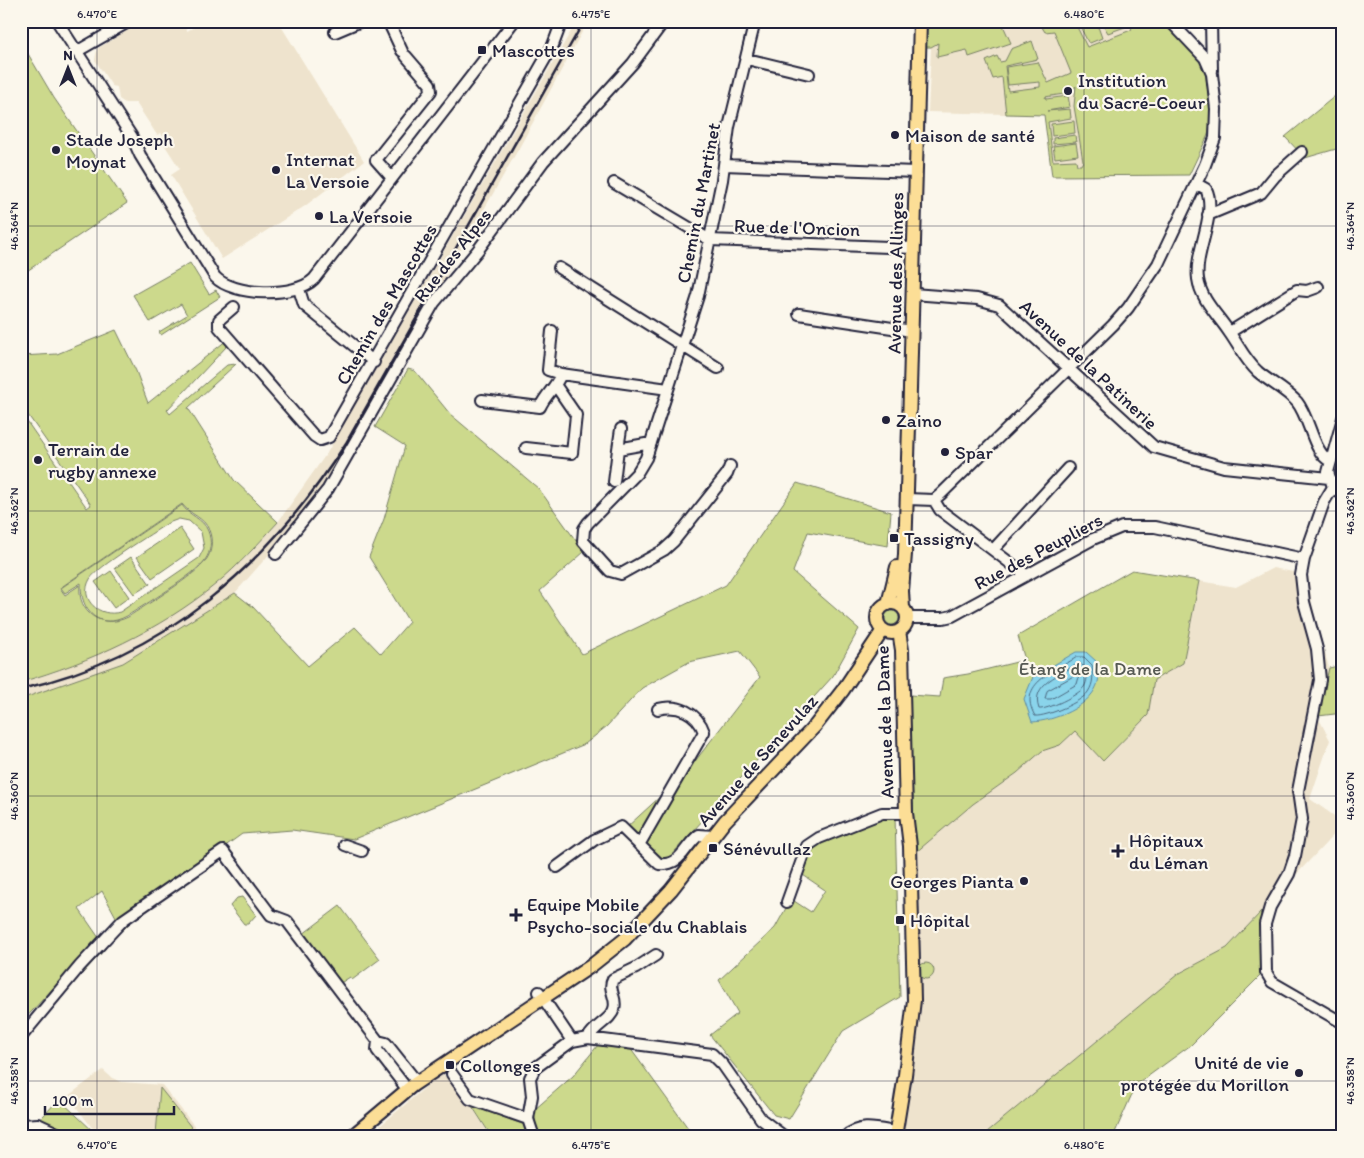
<svg xmlns="http://www.w3.org/2000/svg" width="1364" height="1158" font-family="Itim,sans-serif">
<style>
.built{fill:#eee3cd}
.green{fill:#ccd98c;stroke:#777e64;fill-rule:evenodd}
.water{fill:#8ad4eb;stroke:#608da5}
.lines{fill:none;stroke-linecap:round;stroke-linejoin:round}
.shore{stroke:#4c6981;stroke-width:1}
.minor-casing{stroke:#22223b;stroke-width:14}
.major-casing{stroke:#22223b;stroke-width:16}
.minor{stroke:#fbf7ec;stroke-width:10}
.major{stroke:#fcde96;stroke-width:12}
.rail{stroke:#22223b;stroke-width:2.5}
.ticks{fill:none;stroke:#22223b;stroke-width:1;stroke-opacity:0.45}
.poi-dot{fill:#22223b;stroke:#fbf7ec;stroke-width:2}
.labels{text-anchor:middle;stroke-width:4.5;stroke-linejoin:round;paint-order:stroke}
.poi-label{font-size:19px;fill:#22223b;stroke:#fbf7ec;text-anchor:start}
.street-label{font-size:19px;fill:#22223b;stroke:#fbf7ec}
.park-label{font-size:19px;fill:#555953;stroke:#fbf7ec}
.neatline{fill:none;stroke:#22223b;stroke-width:2}
.ticks-label{font-size:12px;text-anchor:middle;fill:#22223b}
</style>
<rect width="100%" height="100%" fill="#fbf7ec"/>
<filter id="ink" filterUnits="userSpaceOnUse"><feTurbulence type="fractalNoise" baseFrequency=".02" numOctaves="2"/><feDisplacementMap in="SourceGraphic" scale="10" xChannelSelector="R" yChannelSelector="G"/><feConvolveMatrix kernelMatrix="1 2 1 2 8 2 1 2 1" color-interpolation-filters="sRGB"/></filter>
<g filter="url(#ink)">
<!-- built -->
<path class="built" d="M143 21H182L187 31 205 21H278L364 161 305 206 222 259 171 175 180 169 164 144 166 142 161 133 157 135 136 103H125L119 99 117 87 112 86 95 60 97 49Z
M577 21H588L519 148 336 469 298 522 235 593 123 663 21 699V682L52 673 136 636 179 610 215 585 248 555 278 522 327 453Z
M925 21H1166L1208 135 1189 175 1052 176 1044 115 928 112 931 48 925 47Z
M1273 568 1308 575 1312 604 1329 668 1318 717 1330 740 1310 799 1343 822V825L1227 948 1178 974 981 1137H902L916 1029 915 853 973 804 1017 773 1042 751 1060 745 1075 731 1103 761 1148 715 1154 680 1183 663 1199 581 1236 587Z
M103 1070 112 1078 122 1082 162 1085 203 1137H99L68 1096Z
M442 1073 466 1098 490 1135 487 1137H367Z"/>
<!-- green -->
<path class="green" d="M925 21H1001L1011 43 969 57 967 50 937 57 938 43 931 47H925Z
M1038 21H1074L1087 47 1131 30 1134 21H1166L1198 55 1205 70 1211 117 1208 135 1189 175 1052 176 1044 115 1006 114 1002 77 993 79 986 61 997 56 1000 62 1005 61 1011 49 1032 41 1038 59 1005 66 1008 91 1040 87V82L1008 85 1006 67 1038 62 1048 83 1071 73 1054 31 1045 32ZM1076 86 1074 106 1083 161 1081 165H1077L1076 160 1053 161 1048 122 1071 118 1070 109 1047 111 1070 107 1068 96 1046 99 1045 97 1070 93Z
M1077 21H1096L1102 38 1090 43 1088 42Z
M1101 21H1129L1125 27 1108 33Z
M21 42 54 98 127 203 21 275Z
M1343 94V147L1305 158 1285 137 1335 96Z
M1074 121 1075 133 1052 136 1051 124Z
M1075 135 1076 142 1053 144V138Z
M1076 143 1078 155 1055 158 1053 146Z
M190 263 209 294 216 290 220 297 161 335 159 332 187 315 181 304 150 322 133 295Z
M116 330 136 371 148 403 227 340V346L167 410 170 414 227 365 236 364 188 408 234 480 278 522C258 544 238 566 216 584 160 630 90 662 21 682V413L87 508 91 505 21 405V356L57 354ZM182 504C190 515 204 517 209 530 213 540 212 552 206 560 197 575 144 606 128 617 102 630 77 613 80 585L65 595 60 588Z
M408 369 415 371 450 414 539 489 584 552 540 591 582 654 726 585 797 483 891 512 888 546 808 532 793 572 859 629 833 676 666 861 627 827 686 773 760 677 740 651 689 662 642 688 607 726 585 744 354 839 292 830 242 834 155 897 123 930 102 891 79 909 106 948 81 975 67 973 21 1023V699L123 663 235 593 253 607 308 666 355 627 381 654 409 622 369 557 384 519 405 446 375 427Z
M182 505C189 516 203 518 208 531 212 541 211 552 205 560 195 575 144 605 127 616 99 631 80 611 81 583L65 593 61 588ZM179 519 189 521 201 532 204 548 199 558 120 612C100 618 78 600 90 579 97 567 153 533 168 523Z
M180 528 194 549 152 578 137 557Z
M131 557 150 584 134 594 115 568Z
M1132 570 1199 581 1183 663 1154 680 1148 715 1103 761 1075 731 1060 745 1042 751 1017 773 973 804 915 853 909 695 940 697 943 678 968 674 1025 660 1018 636Z
M111 571 129 597 114 608 95 582Z
M885 618a7 7 0 1 1 14 0a7 7 0 1 1-14 0Z
M1343 665V713L1318 716 1329 668Z
M885 817H895L900 997 843 1031 789 1119 774 1115 710 1035 738 1013 719 980 775 928 791 899 811 912 825 890 800 873 806 854 815 845Z
M242 897 256 915 248 924H244L230 906 237 898Z
M340 906 380 959 352 980 350 977 339 984 303 934Z
M1261 912 1260 976 1191 1045 1136 1085 1113 1137H981L1178 974 1227 948Z
M918 971a8 8 0 1 1 16 0a8 8 0 1 1-16 0Z
M598 1045 630 1048 688 1128 686 1137H537L534 1110 573 1076Z
M160 1088 199 1137H142L156 1134Z
M59 1099 94 1132 91 1137H21V1130L31 1129Z
M472 1106 525 1125 528 1137H487L490 1134Z"/>
<!-- water -->
<path class="water" d="M1076 652H1086L1097 662C1098 669 1100 679 1097 685 1089 707 1054 721 1032 722L1024 699 1033 677Z"/>
<g class="lines">
<!-- shore -->
<path class="shore" d="M1077 657H1084L1092 665C1093 675 1094 683 1088 692 1082 702 1046 717 1035 716 1016 683 1056 671 1077 657Z
M1079 663 1086 668C1087 675 1088 681 1084 687 1079 695 1047 710 1039 709 1030 683 1061 675 1079 663Z
M1076 675 1079 677 1077 684 1051 699H1045L1047 691Z"/>
<defs>
<path id="minor" d="M57 21 132 137 140 155 215 277C233 296 295 298 314 279L514 21
M388 21 402 51
M1211 21 1212 71
M335 32 361 21
M76 52 130 21
M747 59 809 74
M724 165 916 172
M392 178 376 160 431 91 430 84 406 56
M614 183 710 240 914 248
M1197 184 1206 189C1218 213 1194 252 1198 279 1201 300 1218 315 1229 332 1239 346 1245 360 1258 372 1270 382 1286 390 1297 402 1310 418 1313 453 1330 461
M1208 215 1261 193 1275 176 1302 152
M559 268 718 368
M299 289 304 305 374 362
M913 294 977 299 999 305 1154 447 1224 467 1329 478
M234 307 219 320V327L314 436 320 440 329 437 553 45 562 21
M799 314 912 331
M552 331 548 370 561 374
M1230 332 1297 290 1307 291 1318 287
M482 400 540 407C546 394 556 387 561 374L668 389
M1343 418 1328 472 1333 487 1343 495
M526 448 572 453 576 415 556 386
M618 449 621 429
M730 466 727 474 674 541 664 550 621 574 610 571 583 541 584 529 588 523 637 473 646 458 698 296 722 180 729 127 755 21
M614 482 618 449 651 443
M1333 487 1324 502 1304 559 1301 575 1304 602 1317 649 1320 680 1298 791 1302 819 1295 856 1289 874 1270 907 1265 924 1266 972 1272 982 1343 1023
M907 499 934 500 941 494 1113 325 1128 308 1158 264 1205 165 1215 138 1216 109 1212 74 1205 58 1170 21
M934 500 940 510 1026 575
M993 550 1068 468
M276 554 328 489 434 303 478 250 543 162 633 63 664 21
M907 618H943L952 616 1093 539 1122 527H1155L1304 559
M345 845 362 851
M639 845 704 732C697 712 678 704 658 709
M557 867 594 840 621 827 659 864C682 866 684 846 699 835L713 836
M787 902 807 846 819 838 882 813H906
M539 992 572 1041
M21 1037 80 966 123 920 223 851 271 915 287 921 378 1041 386 1043 417 1082
M588 1038C595 1025 611 1020 614 1009 618 998 607 990 613 979L636 968 656 955
M378 1041 377 1050 407 1089
M452 1074 470 1099 528 1119
M528 1119 532 1096 530 1078 535 1068 572 1041 588 1038 712 1054 723 1065 761 1119 785 1137
M528 1119 534 1137
M21 1125 38 1124 66 1137
M845 1137C859 1123 878 1129 895 1132"/>
<path id="major" d="M877 618a15 15 0 1 1 30 0a15 15 0 1 1-30 0Z
M888 604 897 567
M903 608 902 591 905 554 909 426 920 21
M351 1137 413 1085 591 966 625 939 671 890 725 821 815 726 843 690 883 630
M895 1137 905 1075 914 1000 910 846 906 813 902 650 899 631"/>
</defs>
<!-- minor casing -->
<use href="#minor" class="minor-casing"/>
<!-- major casing -->
<use href="#major" class="major-casing"/>
<!-- minor -->
<use href="#minor" class="minor"/>
<!-- major -->
<use href="#major" class="major"/>
<!-- rail -->
<path class="rail" d="M21 689C166 656 268 565 346 443L584 21"/>
</g>
</g>
<!-- ticks -->
<path class="ticks" d="M97 21V1137M591 21V1137M1084 21V1137M21 226H1343M21 511H1343M21 796H1343M21 1081H1343"/>
<!-- markers -->
<g class="poi-dot">
<rect x="477" y="45" width="10" height="10" rx="2.5"/>
<circle cx="1068" cy="91" r="5"/>
<circle cx="895" cy="135" r="5"/>
<circle cx="56" cy="150" r="5"/>
<circle cx="276" cy="170" r="5"/>
<circle cx="319" cy="216" r="5"/>
<circle cx="886" cy="420" r="5"/>
<circle cx="945" cy="452" r="5"/>
<circle cx="38" cy="460" r="5"/>
<rect x="889" y="533" width="10" height="10" rx="2.5"/>
<rect x="708" y="843" width="10" height="10" rx="2.5"/>
<path d="M1115.5 843.5h5v5h5v5h-5v5h-5v-5h-5v-5h5z"/>
<circle cx="1024" cy="881" r="5"/>
<path d="M513.5 907.5h5v5h5v5h-5v5h-5v-5h-5v-5h5z"/>
<rect x="895" y="915" width="10" height="10" rx="2.5"/>
<rect x="445" y="1060" width="10" height="10" rx="2.5"/>
<circle cx="1299" cy="1073" r="5"/>
</g>
<g class="labels">
<!-- poi labels -->
<g class="poi-label">
<text x="492" y="57">Mascottes</text>
<text x="1078" y="87">Institution<tspan x="1078" dy="22">du Sacré-Coeur</tspan></text>
<text x="905" y="142">Maison de santé</text>
<text x="66" y="146">Stade Joseph<tspan x="66" dy="22">Moynat</tspan></text>
<text x="286" y="166">Internat<tspan x="286" dy="22">La Versoie</tspan></text>
<text x="329" y="223">La Versoie</text>
<text x="896" y="427">Zaino</text>
<text x="48" y="456">Terrain de<tspan x="48" dy="22">rugby annexe</tspan></text>
<text x="955" y="459">Spar</text>
<text x="904" y="545">Tassigny</text>
<text x="1129" y="847">Hôpitaux<tspan x="1129" dy="22">du Léman</tspan></text>
<text x="723" y="855">Sénévullaz</text>
<text x="1014" y="888" text-anchor="end">Georges Pianta</text>
<text x="527" y="911">Equipe Mobile<tspan x="527" dy="22">Psycho-sociale du Chablais</tspan></text>
<text x="910" y="927">Hôpital</text>
<text x="1289" y="1069" text-anchor="end">Unité de vie<tspan x="1289" dy="22">protégée du Morillon</tspan></text>
<text x="460" y="1072">Collonges</text>
</g>
<!-- street labels -->
<g class="street-label">
<text transform="translate(698 203) rotate(-79)" y="7">Chemin du Martinet</text>
<text transform="translate(797 227) rotate(2)" y="7">Rue de l'Oncion</text>
<text transform="translate(452 255) rotate(-52)" y="7">Rue des Alpes</text>
<text transform="translate(895 273) rotate(-89)" y="7">Avenue des Allinges</text>
<text transform="translate(386 304) rotate(-60)" y="7">Chemin des Mascottes</text>
<text transform="translate(1089 364) rotate(43)" y="7">Avenue de la Patinerie</text>
<text transform="translate(1038 551) rotate(-28)" y="7">Rue des Peupliers</text>
<text transform="translate(884 722) rotate(-92)" y="7">Avenue de la Dame</text>
<text transform="translate(757 760) rotate(-48)" y="7">Avenue de Senevulaz</text>
</g>
<!-- park labels -->
<g class="park-label">
<text x="1090" y="675">Étang de la Dame</text>
</g>
</g>
<!-- margin -->
<rect width="1364" height="1158" fill="none" stroke="#fbf7ec" stroke-width="55"/>
<!-- north arrow -->
<g transform="translate(68 68)" stroke="#fbf7ec" stroke-width="4" paint-order="stroke">
<path d="M0-4L9 19L0 12L-9 19Z" fill="#22223b"/>
<text y="-8" font-size="14" font-weight="bold" text-anchor="middle" fill="#22223b">N</text>
</g>
<!-- scale -->
<path d="M45 1106v8h129v-8" fill="none" stroke="#22223b" stroke-width="2.5"/>
<text x="52" y="1106" font-size="15" fill="#22223b" stroke="#fbf7ec" stroke-width="4" paint-order="stroke">100 m</text>
<rect x="28" y="28" width="1308" height="1102" class="neatline"/>
<g class="ticks-label">
<text x="97" y="18">6.470°E</text>
<text x="591" y="18">6.475°E</text>
<text x="1084" y="18">6.480°E</text>
<text transform="translate(14 226) rotate(-90)" y="4">46.364°N</text>
<text transform="translate(1350 226) rotate(-90)" y="4">46.364°N</text>
<text transform="translate(14 511) rotate(-90)" y="4">46.362°N</text>
<text transform="translate(1350 511) rotate(-90)" y="4">46.362°N</text>
<text transform="translate(14 796) rotate(-90)" y="4">46.360°N</text>
<text transform="translate(1350 796) rotate(-90)" y="4">46.360°N</text>
<text transform="translate(14 1081) rotate(-90)" y="4">46.358°N</text>
<text transform="translate(1350 1081) rotate(-90)" y="4">46.358°N</text>
<text x="97" y="1149">6.470°E</text>
<text x="591" y="1149">6.475°E</text>
<text x="1084" y="1149">6.480°E</text>
</g>
</svg>
